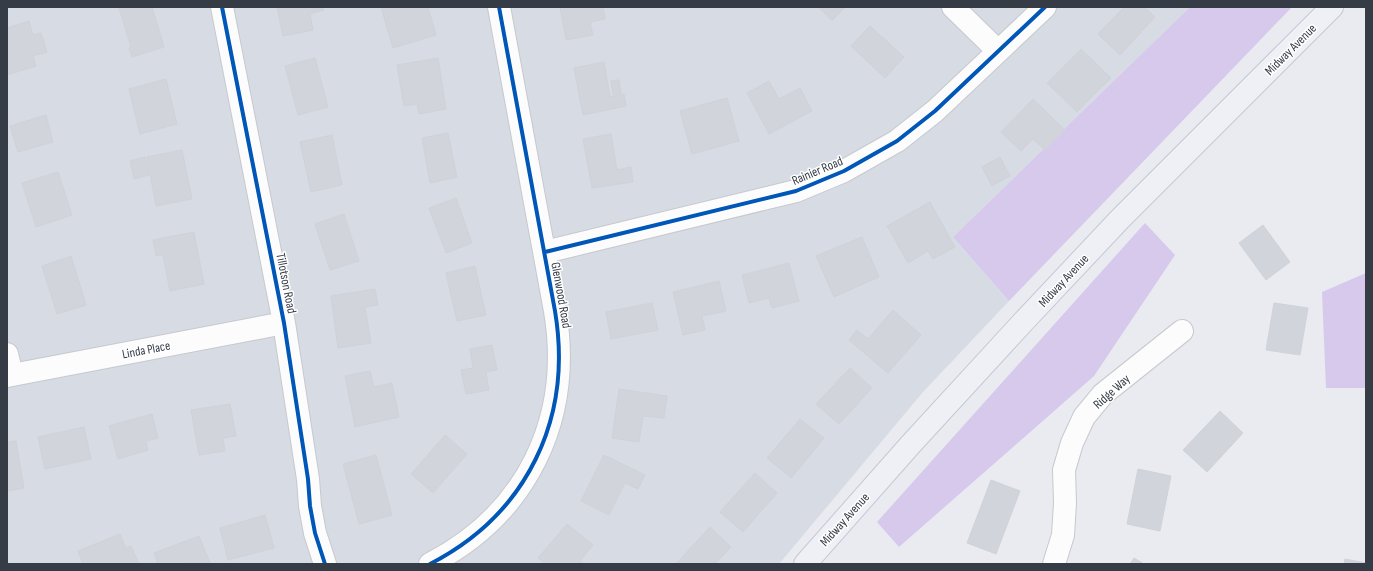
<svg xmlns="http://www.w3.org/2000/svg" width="1373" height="571" font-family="'Sofia Sans Condensed',sans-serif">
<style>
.residential{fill:#d6dbe4}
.green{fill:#d6c9ec}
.building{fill:#d1d4da;stroke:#cfd2d8}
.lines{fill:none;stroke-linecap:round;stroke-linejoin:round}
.street-casing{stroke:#c6c9ce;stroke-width:24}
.secondary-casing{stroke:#c4c8d4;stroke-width:24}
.street{stroke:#fcfcfd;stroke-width:22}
.secondary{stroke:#eef0f6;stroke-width:22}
.cycleway-casing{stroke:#fff;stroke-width:6}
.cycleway{stroke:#0057b8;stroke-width:4}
.labels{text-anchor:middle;stroke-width:3;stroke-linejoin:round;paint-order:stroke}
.street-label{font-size:13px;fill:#353c46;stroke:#fff}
</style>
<rect width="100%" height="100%" fill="#e9ebf0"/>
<!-- residential -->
<path class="residential" d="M7 7H1190L953 237 1009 301 923 392 779 564H7Z"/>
<!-- green -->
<path class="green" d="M1190 7H1292L1009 301 953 237Z
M1145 223 1175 255 1094 376 899 547 877 522Z
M1366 273V388H1326L1322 292Z"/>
<!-- building -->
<path class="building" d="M122 7H152L164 47 132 57 129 48 131 47 119 8Z
M277 7H323L324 10 310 14 313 30 283 36Z
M381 7H428L436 35 393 48Z
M560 7H603L605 19 590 22 593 35 566 40Z
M818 7H845L832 21Z
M1124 7H1144L1155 17 1120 55 1098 34Z
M29 21 33 35 41 33 47 52 33 56 36 66 7 75V28Z
M870 26 904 57 885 78 851 46Z
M1081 49 1111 78 1077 112 1047 83Z
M315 58 328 107 298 115 285 66Z
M438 58 446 109 419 114 417 104 404 106 397 65Z
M604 62 610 97 624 94 626 106 583 115 574 68Z
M166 79 177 124 140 134 129 89Z
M619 80 621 93 613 95 611 81Z
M769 81 779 99 800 88 812 111 769 134 747 93Z
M727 98 739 141 692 154 680 111Z
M1033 99 1065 130 1045 150 1033 139 1021 151 1001 132Z
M46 115 53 142 18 152 10 126Z
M448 133 457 177 430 183 422 138Z
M611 134 617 170 631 167 633 182 592 188 583 139Z
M332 135 342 185 311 192 300 142Z
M182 150 192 199 156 206 147 157Z
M145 157 149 175 134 179 130 161Z
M1000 157 1010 176 992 186 982 167Z
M58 172 72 215 36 227 22 183Z
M456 198 472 243 446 253 429 208Z
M930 202 955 247 933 259 928 251 908 263 887 226Z
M344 214 359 261 330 270 315 224Z
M1263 225 1290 262 1266 280 1239 243Z
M194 232 204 284 170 291 163 255 156 256 153 240Z
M862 237 879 277 834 297 816 256Z
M71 256 86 305 57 314 42 266Z
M789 263 799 301 772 308 769 298 749 303 742 275Z
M475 266 486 315 457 321 446 273Z
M719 281 726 311 702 316 705 330 683 335 673 292Z
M375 289 378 305 365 307 371 343 338 348 331 296Z
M652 303 658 330 611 339 606 312Z
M1274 303 1308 308 1300 355 1266 350Z
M893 310 921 335 888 373 849 340 857 330 868 339Z
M492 345 497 370 486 372 489 390 466 394 461 370 473 368 470 349Z
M850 368 872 388 839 424 816 404Z
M370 371 374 387 392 383 399 417 355 427 345 376Z
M619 389 667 396 664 418 643 416 639 442 612 438Z
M230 404 236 436 223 438 225 451 199 455 191 410Z
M1220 411 1243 433 1207 472 1183 450Z
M152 414 158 438 146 441 148 450 118 459 109 426Z
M800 419 824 438 791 478 767 458Z
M84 427 91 459 45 469 38 437Z
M445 435 467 454 433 493 411 474Z
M16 441 24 488 7 491V442Z
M376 455 392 515 359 524 343 464Z
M604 455 645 475 638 489 625 483 609 515 581 501Z
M1138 469 1171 476 1160 531 1127 524Z
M755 473 777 493 743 532 720 512Z
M991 480 1020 491 996 554 967 543Z
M265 515 274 548 228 560 220 528Z
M567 524 593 545 580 561 584 564H545L538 558Z
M710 527 731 547 715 564H676Z
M120 534 126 548 131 546 139 564H83L78 551Z
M199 536 210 563 158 564 154 553Z
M1134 558 1144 564H1130Z
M1345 559 1366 563V564H1344Z"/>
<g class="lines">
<defs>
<path id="street" d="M222 7 284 323 308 479 310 506 315 533 325 564
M953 7 998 51
M545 252 796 191 844 171 897 141 935 111 1045 7
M7 354 12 375
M7 376 284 323
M430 564C527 514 573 419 555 311L499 7
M1054 564 1063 535 1065 503 1064 470 1072 443 1084 417 1103 394 1182 331"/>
<path id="secondary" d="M805 564 911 444 1024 321 1120 219 1332 7"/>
</defs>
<!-- street casing -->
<use href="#street" class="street-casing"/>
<!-- secondary casing -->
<use href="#secondary" class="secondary-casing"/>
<!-- street -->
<use href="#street" class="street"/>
<!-- secondary -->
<use href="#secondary" class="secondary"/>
<defs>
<path id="cycleway" d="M222 7 284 323 308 479 310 506 315 533 325 564
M545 252 796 191 844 171 897 141 935 111 1045 7
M430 564C527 514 573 419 555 311L499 7"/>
</defs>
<!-- cycleway casing -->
<use href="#cycleway" class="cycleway-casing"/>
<!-- cycleway -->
<use href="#cycleway" class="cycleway"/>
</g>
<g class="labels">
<!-- street labels -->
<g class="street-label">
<text transform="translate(1290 49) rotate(-45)" y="5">Midway Avenue</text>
<text transform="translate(817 170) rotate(-23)" y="5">Rainier Road</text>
<text transform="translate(1063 280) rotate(-47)" y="5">Midway Avenue</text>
<text transform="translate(287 283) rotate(79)" y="5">Tillotson Road</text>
<text transform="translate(562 295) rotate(80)" y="5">Glenwood Road</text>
<text transform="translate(146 349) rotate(-11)" y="5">Linda Place</text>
<text transform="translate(1111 391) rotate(-42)" y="5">Ridge Way</text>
<text transform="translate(844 519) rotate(-48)" y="5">Midway Avenue</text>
</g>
</g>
<!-- border -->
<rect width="1373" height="571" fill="none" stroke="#353c46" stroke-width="16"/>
</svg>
